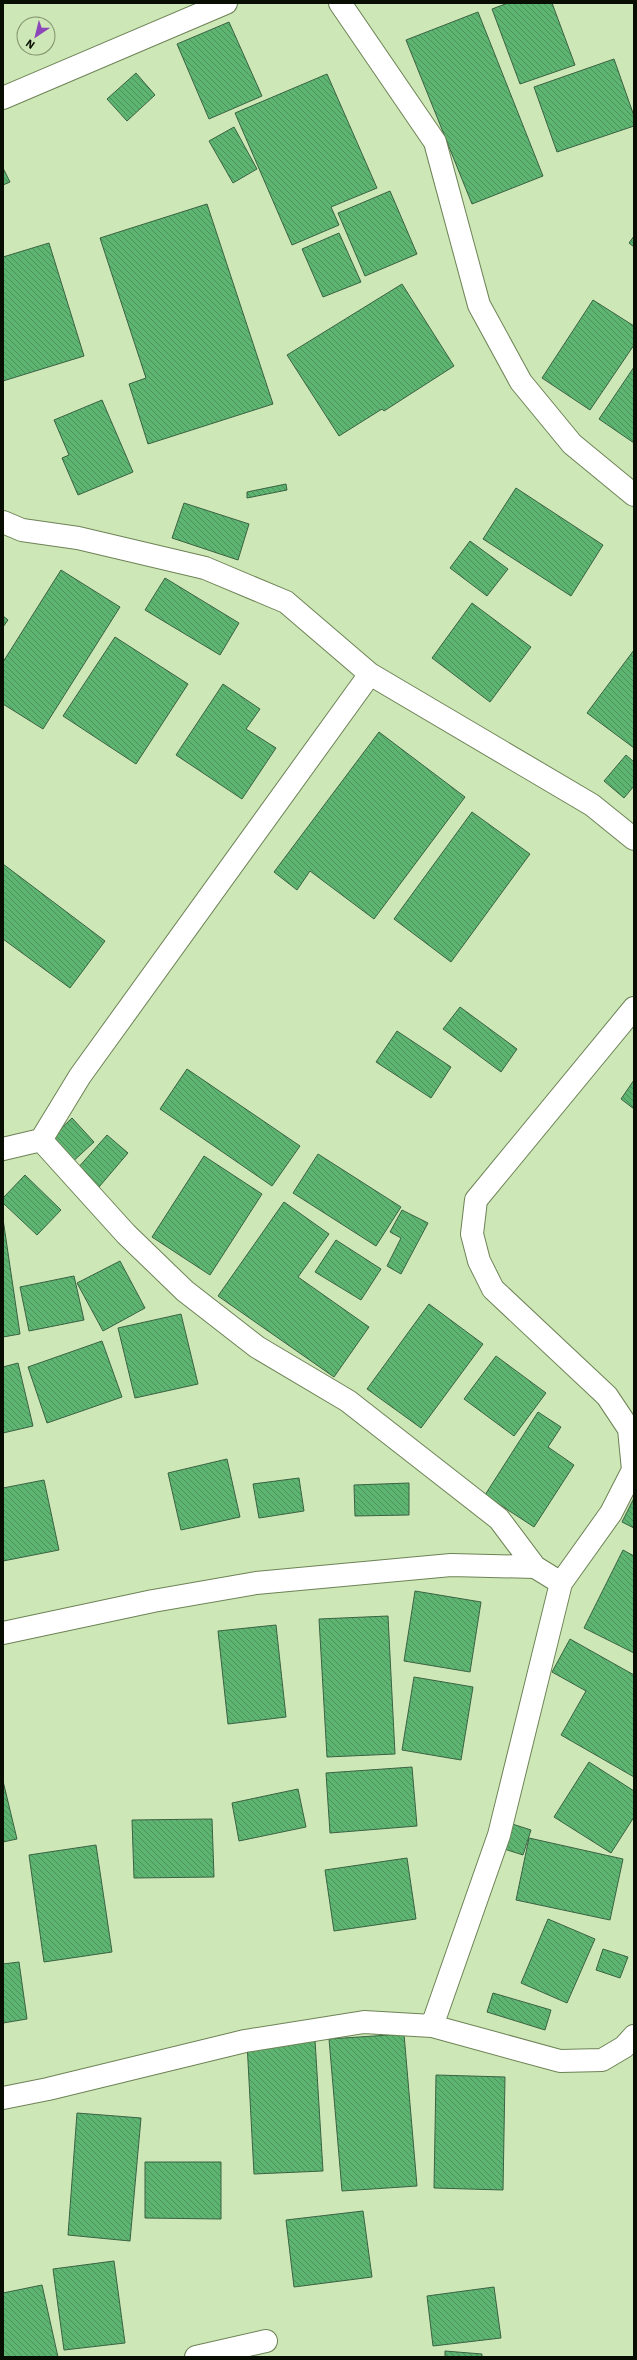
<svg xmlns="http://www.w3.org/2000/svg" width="637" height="2360" font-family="'IBM Plex Sans',sans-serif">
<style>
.building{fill:url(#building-back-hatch);stroke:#3a6343}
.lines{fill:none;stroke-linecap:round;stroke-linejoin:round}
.minor-casing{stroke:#6d8356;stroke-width:24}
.secondary-casing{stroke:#6d8356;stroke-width:24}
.minor{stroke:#fff;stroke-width:22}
.secondary{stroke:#fff;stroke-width:22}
</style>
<defs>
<pattern id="building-back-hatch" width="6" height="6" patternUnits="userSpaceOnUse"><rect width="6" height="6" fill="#5eb471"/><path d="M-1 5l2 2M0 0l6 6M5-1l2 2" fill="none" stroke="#4c915b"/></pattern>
</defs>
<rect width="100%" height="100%" fill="#cee7b6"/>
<!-- building -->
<path class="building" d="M508 3H552L575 65 520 84 492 9Z
M478 12 543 176 472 204 406 40Z
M229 22 262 96 209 119 177 44Z
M614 59 634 116V126L557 152 534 87Z
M136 73 155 95 127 121 107 99Z
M327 74 377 188 331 207 339 225 292 245 235 113Z
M234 127 257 169 233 183 209 141Z
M3 168 10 182 3 185Z
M390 191 417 254 365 276 338 213Z
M207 204 273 404 148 444 129 384 146 378 100 238Z
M339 233 361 282 323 297 302 249Z
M634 236V247L629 243Z
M49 243 84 356 3 381V257Z
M402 284 454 366 384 411 382 409 339 436 287 355Z
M593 300 634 326V345L590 410 542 378Z
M634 367V443L599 419Z
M102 400 133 472 78 495 62 458 69 455 54 420Z
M286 484 287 490 247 498V492Z
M516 488 603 545 571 596 483 539Z
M184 503 249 524 238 560 172 538Z
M470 541 508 569 487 596 450 568Z
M61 570 120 607 43 729 3 704V662Z
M165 578 239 623 220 655 145 610Z
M472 603 531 647 490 702 432 658Z
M3 616 8 620 3 627Z
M115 637 188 684 136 764 63 716Z
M634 650V748L587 713Z
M223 684 260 709 246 729 276 748 242 799 176 755Z
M379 732 465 797 374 919 310 871 297 890 274 872Z
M626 755 634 762V786L624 798 604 781Z
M472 812 530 854 451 962 394 919Z
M3 864 105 941 70 988 3 939Z
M460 1007 517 1049 501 1072 443 1029Z
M397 1031 451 1067 431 1098 376 1062Z
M187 1069 300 1146 272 1186 160 1109Z
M634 1080V1109L621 1099Z
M72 1118 94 1142 68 1166 46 1143Z
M107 1135 128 1153 99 1187 77 1169Z
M318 1154 401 1207 376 1246 293 1193Z
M204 1156 262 1194 210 1275 152 1237Z
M25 1175 61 1210 37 1235 3 1203V1198Z
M284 1202 329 1234 298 1277 369 1327 334 1377 218 1296Z
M402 1210 428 1223 401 1274 387 1266 401 1238 390 1232Z
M3 1219 20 1334 3 1337Z
M336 1240 381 1269 361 1300 315 1272Z
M120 1261 145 1308 103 1331 77 1283Z
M74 1276 84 1320 29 1331 20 1287Z
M429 1304 483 1344 421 1428 367 1389Z
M181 1314 198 1384 135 1398 118 1328Z
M102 1341 122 1397 47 1423 28 1367Z
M496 1356 546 1393 514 1436 464 1399Z
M18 1363 33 1426 3 1433V1367Z
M538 1412 561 1427 548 1447 574 1465 534 1527 485 1495Z
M227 1459 240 1517 181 1530 168 1473Z
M299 1478 304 1511 259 1518 253 1484Z
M44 1480 59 1550 3 1561V1488Z
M409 1483V1515L355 1516 354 1485Z
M634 1498V1528L622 1522Z
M623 1550 634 1556V1653L584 1628Z
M415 1591 481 1602 470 1672 404 1661Z
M388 1616 395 1754 327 1757 319 1619Z
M276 1625 286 1717 228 1724 218 1631Z
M570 1639 634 1675V1777L561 1735 586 1691 552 1672Z
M414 1677 473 1687 461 1760 402 1750Z
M589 1762 634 1791V1817L611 1853 554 1817Z
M412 1767 417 1826 330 1833 326 1773Z
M3 1781 17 1839 3 1842Z
M298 1789 306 1827 239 1841 232 1803Z
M212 1819 214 1877 134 1878 132 1820Z
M506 1822 531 1830 523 1855 498 1847Z
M529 1838 623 1859 610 1920 516 1900Z
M96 1845 112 1952 44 1962 29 1855Z
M407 1858 416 1919 334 1931 325 1870Z
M548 1919 595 1939 567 2003 521 1983Z
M603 1949 628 1957 620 1978 596 1970Z
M19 1962 27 2019 3 2023V1964Z
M493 1993 551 2010 545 2030 487 2012Z
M404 2034 417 2186 342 2191 329 2039Z
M315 2040 323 2171 254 2174 247 2043Z
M436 2075 505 2077 503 2190 434 2188Z
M77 2113 141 2118 130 2241 68 2235Z
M145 2162H221V2219L145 2218Z
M363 2211 372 2277 294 2287 286 2220Z
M114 2261 125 2343 64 2350 53 2269Z
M42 2285 58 2357H3V2293Z
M494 2287 501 2338 433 2346 427 2296Z
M445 2351 482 2354V2357H445Z"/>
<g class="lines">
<defs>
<path id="minor" d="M340 3 435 142 479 305 521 382 572 444 634 495
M3 522 22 530 78 538 205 568 286 602 370 674 592 805 634 839
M41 1140 126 1234 185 1291 257 1347 348 1401 499 1519 535 1567 561 1583
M3 1149 41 1140 80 1076 370 674
M3 1633 153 1601 256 1583 451 1565 535 1567
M432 2026 499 1835 561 1583 611 1513 633 1470 629 1429 607 1396 493 1289 479 1261 472 1234 476 1200 634 1008
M3 2098 48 2089 245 2041 364 2022 432 2026 560 2061 602 2060 624 2047 634 2036
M196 2357 266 2341"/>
<path id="secondary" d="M3 98 226 3"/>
</defs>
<!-- minor casing -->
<use href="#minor" class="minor-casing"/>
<!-- secondary casing -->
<use href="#secondary" class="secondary-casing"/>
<!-- minor -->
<use href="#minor" class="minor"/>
<!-- secondary -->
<use href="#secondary" class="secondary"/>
</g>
<!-- border -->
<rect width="637" height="2360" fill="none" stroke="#080f02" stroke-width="8"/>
<!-- north arrow -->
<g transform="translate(36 36) rotate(215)"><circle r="19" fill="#cee7b6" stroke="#7f916e"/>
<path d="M0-3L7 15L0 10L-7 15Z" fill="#8c46ba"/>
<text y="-6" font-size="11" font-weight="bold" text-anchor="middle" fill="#080f02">N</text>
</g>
</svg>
